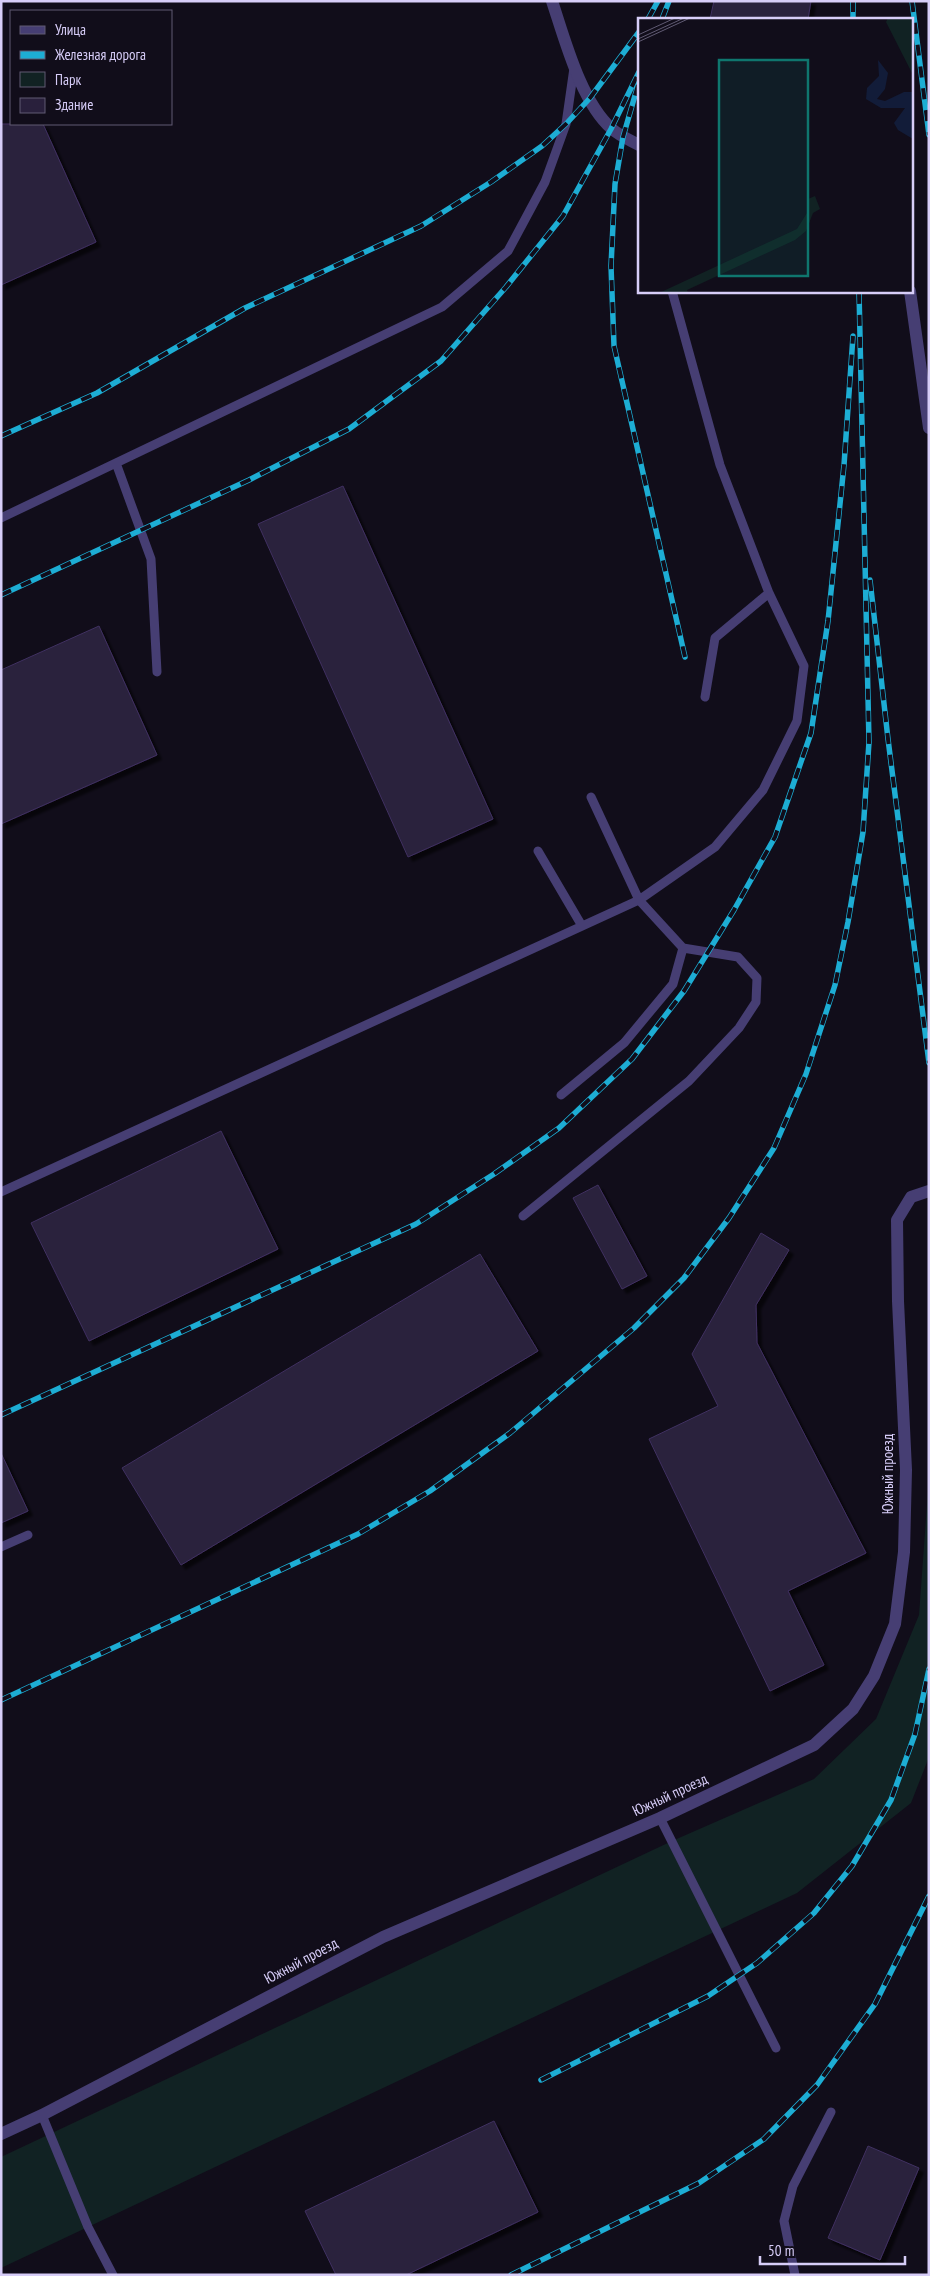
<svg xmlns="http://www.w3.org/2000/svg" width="930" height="2276" font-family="'PT Sans Narrow',sans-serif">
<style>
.green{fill:#112223}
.building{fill:#29203c;stroke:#403161;filter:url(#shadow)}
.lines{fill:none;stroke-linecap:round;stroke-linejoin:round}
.service{stroke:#463e73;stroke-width:9}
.minor{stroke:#463e73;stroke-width:12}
.rail-casing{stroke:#1dadd4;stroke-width:5.5}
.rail{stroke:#110d1a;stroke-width:4;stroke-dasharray:11;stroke-linecap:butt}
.labels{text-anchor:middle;stroke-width:4;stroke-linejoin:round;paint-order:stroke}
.street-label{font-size:15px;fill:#d7cdf8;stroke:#110d1a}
.inset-road{fill:none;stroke:#605a73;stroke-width:1}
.view{fill:#0f766e;fill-opacity:0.15;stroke:#0f766e;stroke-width:2.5}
.inset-edge{fill:none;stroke:#d7cdf8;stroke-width:2.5}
</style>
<defs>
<filter id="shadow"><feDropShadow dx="4.5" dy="4.5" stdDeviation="1" flood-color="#0009"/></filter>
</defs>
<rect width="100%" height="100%" fill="#110d1a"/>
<!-- green -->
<path class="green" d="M929 1477V1757L911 1803 797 1893 1 2268V2157L672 1841 814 1779 876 1719 919 1615Z"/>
<!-- building -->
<path class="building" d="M714 1H811L808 19H710Z
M1 124H43L96 242 1 285Z
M343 486 493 819 408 857 258 524Z
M99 626 157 755 1 824V670Z
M221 1131 278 1249 89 1341 31 1223Z
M598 1185 647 1276 622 1289 573 1198Z
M761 1233 789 1250 756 1305 757 1343 866 1553 788 1591 824 1665 770 1691 649 1439 718 1406 692 1354Z
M480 1254 538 1351 181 1565 122 1468Z
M1 1453 28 1511 1 1523Z
M494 2121 538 2212 406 2275H336L305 2211Z
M868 2146 919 2168 880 2260 828 2238Z"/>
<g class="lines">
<!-- service -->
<path class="service" d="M116 463 151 559 157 672
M1 518 442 307 508 251 545 182 566 124 574 68
M705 697 715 638 769 593
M538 851 582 926
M561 1095 624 1043 673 984 683 948
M1 1192 639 900 715 847 763 790 797 721 804 666 769 593 720 465 672 291
M523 1216 689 1081 739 1028 756 1002 757 978 738 957 683 948 639 900 591 797
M1 1547 28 1535
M660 1818 776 2048
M42 2115 88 2227 113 2275
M795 2275 784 2221 793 2186 831 2112"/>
<!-- minor -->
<path class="minor" d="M552 1C565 40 581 102 612 129 620 136 630 140 639 145
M910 291 929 428
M1 2134 42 2115 383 1937 660 1818 814 1745 853 1709 874 1676 895 1624 904 1552 906 1470 898 1301 897 1220 911 1197 929 1191"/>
<defs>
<path id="rail" d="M853 1V19
M912 1 929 135
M648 19 658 1
M662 19 669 1
M638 85 623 137 615 184 611 266 614 346 685 657
M1 436 97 393 245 308 421 226 491 182 542 146 566 124 590 98 639 32
M870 580 888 739 929 1063
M1 595 249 480 349 429 441 361 506 287 563 216 611 129 639 72
M1 1415 416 1224 494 1174 559 1128 632 1059 684 991 734 910 775 837 811 733 828 621 844 465 853 336
M1 1700 358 1534 430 1491 510 1433 634 1328 684 1278 729 1218 774 1148 806 1074 835 985 848 922 863 832 869 742 859 291
M541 2080 708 1996 757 1963 814 1913 852 1866 891 1800 915 1734 929 1669
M511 2275 699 2183 764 2139 817 2085 875 2004 929 1896"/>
</defs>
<!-- rail casing -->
<use href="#rail" class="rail-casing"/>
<!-- rail -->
<use href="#rail" class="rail"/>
</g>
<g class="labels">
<!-- street labels -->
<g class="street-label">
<text transform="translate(888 1474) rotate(-90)" y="5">Южный проезд</text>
<text transform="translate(670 1795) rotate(-25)" y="5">Южный проезд</text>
<text transform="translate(301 1961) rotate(-28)" y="5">Южный проезд</text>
</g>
</g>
<!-- overview -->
<g transform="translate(638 18)">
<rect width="275" height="275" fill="#110d1a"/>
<path d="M250 0H275V57L248 4ZM177 178 182 191 175 195 168 213 157 222 49 272 50 275H21L159 211 169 195 170 181Z" fill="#112223"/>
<path d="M240 42 250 55 247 71 239 81 247 83 266 74H275V121L260 112 256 105 267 90H243L228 81 229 70 241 58Z" fill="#121c39"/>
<path class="inset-road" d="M0 17 37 0M0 21 46 0M0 24 52 0"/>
<path class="view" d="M81 42H170V258H81Z"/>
<rect width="275" height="275" class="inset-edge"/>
</g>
<!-- border -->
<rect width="930" height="2276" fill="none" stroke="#d7cdf8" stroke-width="5"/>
<!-- legend -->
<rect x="10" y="10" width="162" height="115" fill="#110d1a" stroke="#605a73"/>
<rect x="20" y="26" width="25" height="8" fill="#463e73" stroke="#605a73"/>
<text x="55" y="35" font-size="15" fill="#d7cdf8">Улица</text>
<rect x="20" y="51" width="25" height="8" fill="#1dadd4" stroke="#605a73"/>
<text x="55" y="60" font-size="15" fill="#d7cdf8">Железная дорога</text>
<rect x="20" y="72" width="25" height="15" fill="#112223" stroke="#605a73"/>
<text x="55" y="85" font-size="15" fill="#d7cdf8">Парк</text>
<rect x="20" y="98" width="25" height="15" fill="#29203c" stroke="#605a73"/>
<text x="55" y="110" font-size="15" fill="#d7cdf8">Здание</text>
<!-- scale -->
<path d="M760 2256v8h145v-8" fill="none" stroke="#d7cdf8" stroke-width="2.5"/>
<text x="768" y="2256" font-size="15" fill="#d7cdf8" stroke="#110d1a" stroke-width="4" paint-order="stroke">50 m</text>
</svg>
